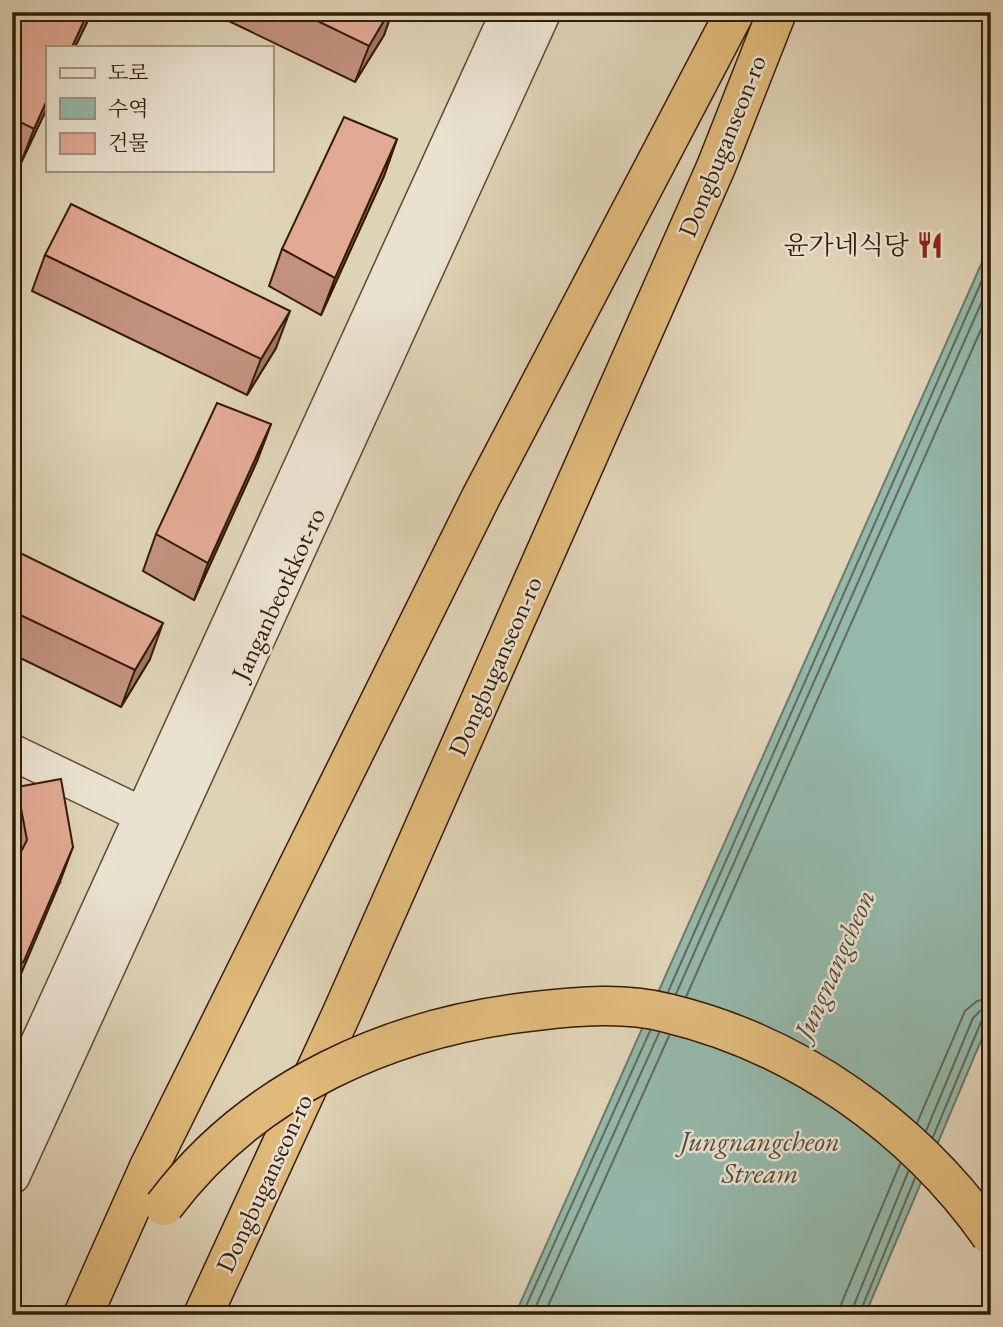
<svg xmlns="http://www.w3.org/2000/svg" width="1003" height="1327" font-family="'EB Garamond','Noto Serif KR',serif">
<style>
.water{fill:#94b8ab;stroke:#6e7969;stroke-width:2}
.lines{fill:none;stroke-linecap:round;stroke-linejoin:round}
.shore{stroke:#646a59;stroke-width:2}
.minor-casing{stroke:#604933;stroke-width:38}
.highway-casing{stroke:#351b07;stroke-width:41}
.minor{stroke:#eae2d0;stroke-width:35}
.highway{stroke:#e0ba7b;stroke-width:38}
.highway-bridge-casing{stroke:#351b07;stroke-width:41;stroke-linecap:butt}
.highway-bridge{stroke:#e0ba7b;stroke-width:38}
.wall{fill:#c2927e;stroke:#351b07;stroke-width:2}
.shaded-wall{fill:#9e7767;stroke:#351b07;stroke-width:2}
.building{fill:#e2aa93;stroke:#351b07;stroke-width:2}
.labels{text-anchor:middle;stroke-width:5;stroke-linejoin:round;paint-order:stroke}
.street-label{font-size:26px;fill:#351b07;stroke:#eae2d0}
.poi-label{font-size:26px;fill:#351b07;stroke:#eae2d0;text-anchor:end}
.water-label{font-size:28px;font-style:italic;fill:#524a38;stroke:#eae2d0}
</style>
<rect width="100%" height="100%" fill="#dfd3b6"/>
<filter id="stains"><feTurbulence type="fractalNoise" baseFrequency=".00286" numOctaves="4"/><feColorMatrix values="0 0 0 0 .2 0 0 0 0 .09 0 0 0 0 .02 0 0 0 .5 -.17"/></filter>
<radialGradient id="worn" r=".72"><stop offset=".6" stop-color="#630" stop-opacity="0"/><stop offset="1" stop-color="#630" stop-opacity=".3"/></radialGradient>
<!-- water -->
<path class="water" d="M991 242V1017L865 1315H515Z"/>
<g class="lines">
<!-- shore -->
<path class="shore" d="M668 992 991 260
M676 994 991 281
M686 997 991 307
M917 1123 965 1011 977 1001 991 998
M926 1131 973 1018 980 1011 991 1009
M933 1137 981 1022 991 1017
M522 1315 650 1031
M532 1315 659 1033
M544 1315 669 1036
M839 1315 842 1302 900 1164
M850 1315 908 1172
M859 1315 915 1178"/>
<defs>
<path id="minor" d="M12 752 165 826
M12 1101 509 12
M12 1176 543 12"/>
<path id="highway" d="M83 1315 149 1167 481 497 735 12
M203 1315 341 1015 716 167 777 12"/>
</defs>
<!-- minor casing -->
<use href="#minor" class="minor-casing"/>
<!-- highway casing -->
<use href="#highway" class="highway-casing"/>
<!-- minor -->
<use href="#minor" class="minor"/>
<!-- highway -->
<use href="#highway" class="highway"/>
<defs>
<path id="highway-bridge" d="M164 1206C252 1088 392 1026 536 1011 578 1006 626 1002 667 1013 797 1044 914 1127 991 1236"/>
</defs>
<!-- highway-bridge casing -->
<use href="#highway-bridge" class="highway-bridge-casing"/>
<!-- highway-bridge -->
<use href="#highway-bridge" class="highway-bridge"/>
</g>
<!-- wall -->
<path class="wall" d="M92 12 75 47H47V108L20 165 12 161V18Z
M210 12H392L384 35 355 82Z
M397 139 384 176 321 315 269 286 282 249Z
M45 255 276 348 247 395 32 291Z
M271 424 257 461 194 600 143 571 156 534Z
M12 549 150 659 121 707 12 654Z
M17 787 60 882 13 868 12 800Z"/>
<!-- shaded-wall -->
<path class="shaded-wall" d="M88 12H92L75 47H72Z
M389 12H392L384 35 355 82 369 46Z
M47 100V108L20 165 34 129Z
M397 139 384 176 321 315 335 278Z
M290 311 276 348 247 395 261 359Z
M271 424 257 461 194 600 208 563Z
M163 623 150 659 121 707 135 670Z
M73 847 60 882 12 995V970Z"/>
<!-- building -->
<path class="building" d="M15 12H88L72 47H47V100L34 129 12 118V18Z
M299 12H389L369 46Z
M344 117 397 139 335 278 282 249Z
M71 204 290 311 261 359 45 255Z
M217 403 271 424 208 563 156 534Z
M12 549 163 623 135 670 12 611Z
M61 779 73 847 24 961 12 970V869L27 840 17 787Z"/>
<!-- icons -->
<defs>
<symbol id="restaurant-bare" viewBox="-9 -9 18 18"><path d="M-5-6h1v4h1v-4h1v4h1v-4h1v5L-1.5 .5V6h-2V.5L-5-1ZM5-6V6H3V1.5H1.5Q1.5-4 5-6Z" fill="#8f2418" stroke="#eae2d0" stroke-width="2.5" paint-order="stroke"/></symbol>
</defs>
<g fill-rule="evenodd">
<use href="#restaurant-bare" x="911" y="226" width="38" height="38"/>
</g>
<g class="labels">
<!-- street labels -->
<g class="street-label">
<text transform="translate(722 146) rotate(-68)" y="9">Dongbuganseon-ro</text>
<text transform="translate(278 594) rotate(-65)" y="9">Janganbeotkkot-ro</text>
<text transform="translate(495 666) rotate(-66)" y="9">Dongbuganseon-ro</text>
<text transform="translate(264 1183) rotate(-65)" y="9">Dongbuganseon-ro</text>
</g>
<!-- poi labels -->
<g class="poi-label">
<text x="909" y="254">윤가네식당</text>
</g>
<!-- water labels -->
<g class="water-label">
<text transform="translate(834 964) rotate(-66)" y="10">Jungnangcheon</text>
<text x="760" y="1151">Jungnangcheon<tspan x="760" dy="32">Stream</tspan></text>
</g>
</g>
<!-- margin -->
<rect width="1003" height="1327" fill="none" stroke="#dfd3b6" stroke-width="42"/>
<rect x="14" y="14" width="975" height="1299" fill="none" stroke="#351b07" stroke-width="3.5"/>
<rect x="21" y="21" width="961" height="1285" fill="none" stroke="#351b07" stroke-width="2"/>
<!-- legend -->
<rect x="46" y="46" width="228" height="126" fill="#eae2d0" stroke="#a29280" stroke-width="2"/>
<rect x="60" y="68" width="35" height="10" fill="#eae2d0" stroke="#a29280" stroke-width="2"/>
<text x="108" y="80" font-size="21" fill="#351b07">도로</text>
<rect x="60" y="98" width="35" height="21" fill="#94b8ab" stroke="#a29280" stroke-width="2"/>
<text x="108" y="116" font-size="21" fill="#351b07">수역</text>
<rect x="60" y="133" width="35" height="21" fill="#e2aa93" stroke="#a29280" stroke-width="2"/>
<text x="108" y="150" font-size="21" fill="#351b07">건물</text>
<rect width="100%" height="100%" filter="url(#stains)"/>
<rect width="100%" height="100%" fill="url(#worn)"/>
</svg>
